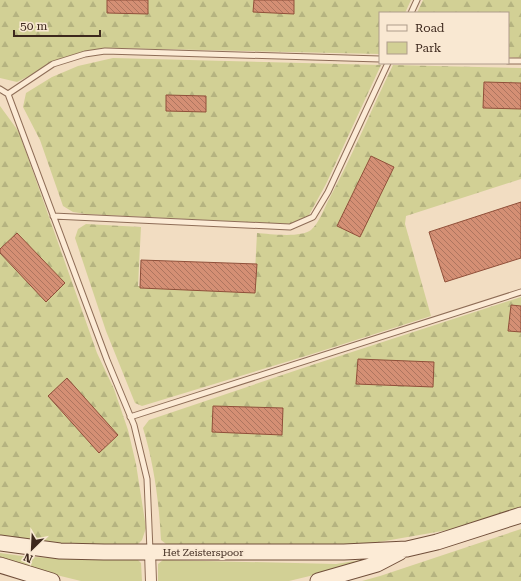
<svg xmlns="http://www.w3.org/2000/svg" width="521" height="581" font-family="'Roboto Serif',serif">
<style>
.green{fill:#d2d095}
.forest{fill:url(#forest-firs)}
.building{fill:url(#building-back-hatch);stroke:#90503a}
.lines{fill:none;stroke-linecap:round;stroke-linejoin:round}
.lane-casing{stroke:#8e6d57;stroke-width:7}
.street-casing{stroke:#8e6d57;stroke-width:12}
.secondary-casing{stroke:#704e3a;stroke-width:17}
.lane{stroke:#fcebd6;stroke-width:5}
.street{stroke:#fcebd6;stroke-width:10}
.secondary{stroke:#fcebd6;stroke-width:15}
.labels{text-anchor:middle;stroke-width:4;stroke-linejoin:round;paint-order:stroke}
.street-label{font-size:10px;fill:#3d281d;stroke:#f9e8d2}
</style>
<defs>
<pattern id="forest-firs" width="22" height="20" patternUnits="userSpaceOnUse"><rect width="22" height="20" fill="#d2d095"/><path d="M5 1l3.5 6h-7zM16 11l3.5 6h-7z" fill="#b5b380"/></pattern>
<pattern id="building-back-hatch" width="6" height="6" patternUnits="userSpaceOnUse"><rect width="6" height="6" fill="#d48f74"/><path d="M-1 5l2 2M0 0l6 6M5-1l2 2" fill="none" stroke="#ad755f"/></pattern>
</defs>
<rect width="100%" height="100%" fill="#f2ddc2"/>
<!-- green -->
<path class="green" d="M0 553 29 557 137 559 141 563 142 581H81L36 570 0 557Z
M373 558 318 574 289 581H158V564L163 560 336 564Z"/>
<!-- forest -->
<path class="forest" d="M0 0H411L405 13H380V54L112 48 97 50 47 67 17 82 0 78Z
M423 0H521V58L508 57V13H417Z
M113 58 381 65 326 184 309 215 304 222 300 223 286 224 86 214 73 212 63 206 40 140 23 107 26 93 52 77 78 66Z
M393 65 521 68V179L406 216 405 224 431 316 309 355 142 406 135 403 106 331 75 238 78 229 86 224 141 227 138 286 254 291 257 233C270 234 301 238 311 230 319 223 324 209 328 201 352 157 371 110 393 65Z
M0 106 19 132 97 353 114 389 128 430 136 464 146 528 142 540 138 544C93 548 45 544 0 539Z
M521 297V507L448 530 379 542 357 544 255 546 166 544 161 540C159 502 154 464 143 428L149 420 312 365Z
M521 529V581H362L380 576Z"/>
<!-- building -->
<path class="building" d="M107 0H148V14L107 13Z
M254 0H294V14L253 12Z
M484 82 521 83V109L483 108Z
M166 95 206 96V112L166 111Z
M371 156 394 167 360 237 337 226Z
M521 202V258L445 282 429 232Z
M17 233 65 283 46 302 0 253V249Z
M141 260 257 264 255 293 140 288Z
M511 305 521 306V332L508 331Z
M358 359 434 362 433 387 356 384Z
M67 378 118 435 99 453 48 396Z
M213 406 283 408 282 435 212 432Z"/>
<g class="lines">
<defs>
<path id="lane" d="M411 13 417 0
M508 61H521
M0 89 8 94 107 360 134 425 147 479 150 551
M8 94 53 64 85 54 105 51 380 59
M53 216 290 227 313 217 328 192 388 63
M130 417 521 292"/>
<path id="street" d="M150 552 151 581"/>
<path id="secondary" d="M0 543 60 551 104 552H344L407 549 437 542 521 515
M0 565 52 581
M318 581 377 564 400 552"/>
</defs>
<!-- lane casing -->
<use href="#lane" class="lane-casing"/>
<!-- street casing -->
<use href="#street" class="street-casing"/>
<!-- secondary casing -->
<use href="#secondary" class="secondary-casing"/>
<!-- lane -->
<use href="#lane" class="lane"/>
<!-- street -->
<use href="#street" class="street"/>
<!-- secondary -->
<use href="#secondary" class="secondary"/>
</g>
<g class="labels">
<!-- street labels -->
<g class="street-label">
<text x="203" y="556">Het Zeisterspoor</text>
</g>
</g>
<!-- legend -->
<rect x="379" y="12" width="130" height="52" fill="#f9e8d2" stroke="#ae9b8a"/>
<rect x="387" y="25" width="20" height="6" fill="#fcebd6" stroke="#ae9b8a"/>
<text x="415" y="32" font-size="12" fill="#3d281d">Road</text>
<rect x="387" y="42" width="20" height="12" fill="#d2d095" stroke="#ae9b8a"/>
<text x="415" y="52" font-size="12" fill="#3d281d">Park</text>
<!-- north arrow -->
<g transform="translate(32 549) rotate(204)" stroke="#f9e8d2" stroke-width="3" paint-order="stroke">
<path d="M0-3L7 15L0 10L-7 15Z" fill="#3d281d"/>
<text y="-6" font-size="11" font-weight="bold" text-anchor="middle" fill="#3d281d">N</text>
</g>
<!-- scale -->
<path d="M14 30v6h86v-6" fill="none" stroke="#3d281d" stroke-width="2"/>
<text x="20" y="30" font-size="12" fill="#3d281d" stroke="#f9e8d2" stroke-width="3" paint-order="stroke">50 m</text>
</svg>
